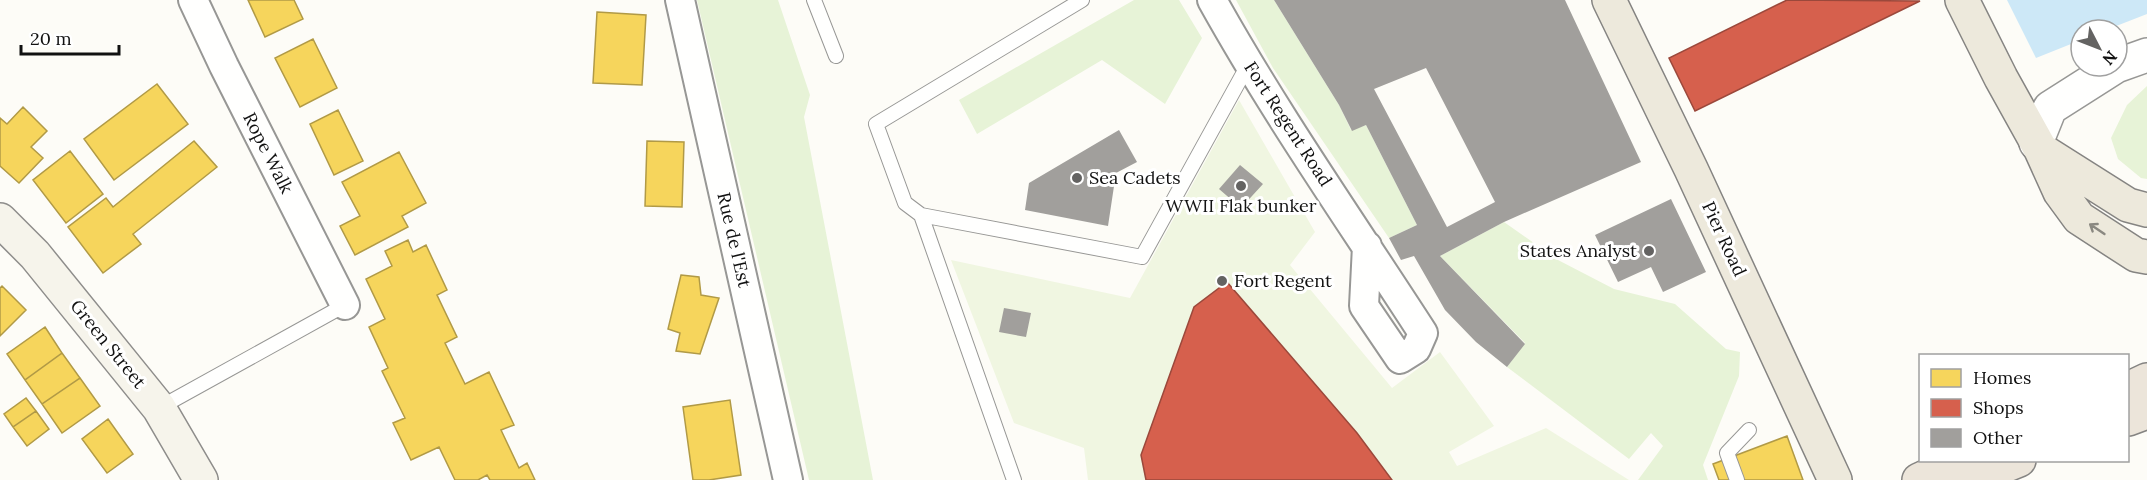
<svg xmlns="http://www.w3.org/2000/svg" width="2147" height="480" font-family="Lora,serif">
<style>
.green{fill:#e7f3d7}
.pitch{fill:#f0f6e1}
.water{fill:#cde8f7}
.homes{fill:#f6d55c;stroke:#b19a46;stroke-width:1.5}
.shops{fill:#d6604d;stroke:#9b483b;stroke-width:1.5}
.building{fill:#a19f9c;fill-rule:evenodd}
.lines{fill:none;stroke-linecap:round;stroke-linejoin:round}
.service-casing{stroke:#979795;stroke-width:16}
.minor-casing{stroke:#979795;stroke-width:32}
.tertiary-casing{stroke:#979795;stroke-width:36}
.secondary-casing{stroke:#8e8d8b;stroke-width:36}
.primary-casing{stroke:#858482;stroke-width:36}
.trunk-casing{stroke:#858482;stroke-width:36}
.service{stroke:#fffffe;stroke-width:14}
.minor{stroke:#fffffe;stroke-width:28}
.tertiary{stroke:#fffffe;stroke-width:33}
.secondary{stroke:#f6f4eb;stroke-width:33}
.primary{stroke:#ede9dc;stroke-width:33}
.trunk{stroke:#ece5da;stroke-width:33}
.oneway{stroke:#8a8881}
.poi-dot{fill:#646362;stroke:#fff;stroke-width:2}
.labels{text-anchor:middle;stroke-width:6;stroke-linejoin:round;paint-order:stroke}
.street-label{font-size:18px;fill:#111;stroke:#fff}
.poi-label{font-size:18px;fill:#111;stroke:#fff;text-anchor:start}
</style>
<rect width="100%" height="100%" fill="#fdfcf7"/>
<!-- green -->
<path class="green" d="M697 0H778L810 95 804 117 873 480H809Z
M1134 0H1179L1202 38 1165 104 1102 60 977 134 959 100Z
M1236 0H1274L1339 105 1351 130 1366 125 1417 225 1389 238 1273 68Z
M2147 86V179L2141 178 2118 159 2111 138 2127 105Z
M1504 222 1558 260 1614 289 1675 304 1726 349 1740 352 1739 376 1703 465 1708 480H1638L1663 446 1651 433 1629 459 1507 367 1525 343 1440 256Z"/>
<!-- pitch -->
<path class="pitch" d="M1239 100 1315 232 1290 265 1392 388 1440 352 1494 426 1449 452 1457 466 1546 428 1629 480H1088L1084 448 1014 423 951 260 1130 298Z"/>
<!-- water -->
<path class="water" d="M2007 0H2147V14L2106 30H2081V40L2036 58Z"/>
<!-- homes -->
<path class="homes" d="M248 0H294L303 19 265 37Z
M597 12 646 15 642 85 593 83Z
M313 39 337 88 300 107 275 58Z
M157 84 188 124 114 180 84 139Z
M23 107 47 131 31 147 43 158 19 183 0 166V118L7 124Z
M338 110 363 161 334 175 310 124Z
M194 141 217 167 133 234 141 244 103 273 68 227 106 198 113 207Z
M647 141 684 142 682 207 645 206Z
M70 151 103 194 66 223 33 180Z
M399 152 426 203 402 216 408 227 355 255 340 226 360 216 342 182Z
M408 240 413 252 426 245 447 290 437 295 457 337 445 343 465 384 489 372 514 425 501 430 519 468 527 463 535 480H490L487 475 478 480H455L439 447 411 460 393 423 405 418 382 371 388 368 369 327 385 319 366 279 392 266 385 251Z
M681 275 699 277 701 295 719 298 700 354 676 351 680 333 668 329Z
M2 286 26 310 0 336V288Z
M45 327 62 353 25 380 7 354Z
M62 353 80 378 42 404 25 380Z
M80 378 100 406 62 433 42 404Z
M26 398 36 411 13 427 4 414Z
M730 400 741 475 709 480H693L683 407Z
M36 411 49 429 27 446 13 427Z
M108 419 133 454 107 473 82 439Z
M1787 436 1803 480H1719L1713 464Z"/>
<!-- shops -->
<path class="shops" d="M1787 0 1920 1 1695 111 1669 58Z
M1227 282 1357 433 1392 480H1146L1141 455 1194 307Z"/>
<!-- building -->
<path class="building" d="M1274 0H1565L1641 162 1504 222 1440 256 1525 344 1507 367 1476 342 1445 310 1414 256 1401 260 1389 238 1417 225 1366 125 1352 131 1339 105ZM1426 68 1495 202 1447 227 1374 89Z
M1119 130 1137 162 1116 173 1108 226 1025 210 1029 183Z
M1240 165 1263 184 1241 208 1219 189Z
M1671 199 1706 272 1663 292 1651 267 1618 282 1595 235Z
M1004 308 1031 313 1026 337 999 332Z"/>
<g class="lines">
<defs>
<path id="service" d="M814 0 836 56
M921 215 905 203 876 124 1082 0
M159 408 345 305
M1014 480 921 215 1142 257 1248 65
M1737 480 1727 453 1749 430"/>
<path id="minor" d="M193 0 224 66 345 305
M680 0 788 480
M1212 0C1276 115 1352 223 1423 333L1416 349 1400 359 1364 306 1367 246"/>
<path id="tertiary" d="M2036 143 2050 108 2116 66 2147 55"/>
<path id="secondary" d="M0 220 35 255 159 408 201 480"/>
<path id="primary" d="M1609 0 1691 169 1835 480
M1962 0 2001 78 2041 150 2060 192 2079 218 2136 255 2147 257
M2041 150 2128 205 2147 210"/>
<path id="trunk" d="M2128 389 2147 380
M2128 419 2147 412
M1919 480 1962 460
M1970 480 2019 460"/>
</defs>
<!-- service casing -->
<use href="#service" class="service-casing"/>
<!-- minor casing -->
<use href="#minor" class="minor-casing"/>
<!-- tertiary casing -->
<use href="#tertiary" class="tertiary-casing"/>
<!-- secondary casing -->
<use href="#secondary" class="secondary-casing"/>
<!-- primary casing -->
<use href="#primary" class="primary-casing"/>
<!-- trunk casing -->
<use href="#trunk" class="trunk-casing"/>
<!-- service -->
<use href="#service" class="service"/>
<!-- minor -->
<use href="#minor" class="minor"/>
<!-- tertiary -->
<use href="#tertiary" class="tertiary"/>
<!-- secondary -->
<use href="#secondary" class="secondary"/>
<!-- primary -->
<use href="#primary" class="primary"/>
<!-- trunk -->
<use href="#trunk" class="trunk"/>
</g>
<!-- one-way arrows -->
<defs><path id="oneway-shaft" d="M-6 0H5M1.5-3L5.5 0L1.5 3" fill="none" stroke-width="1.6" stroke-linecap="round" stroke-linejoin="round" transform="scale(1.5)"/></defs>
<use class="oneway" href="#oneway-shaft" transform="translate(2097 229) rotate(-146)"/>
<!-- markers -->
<g class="poi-dot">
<circle cx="1077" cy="178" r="6"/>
<circle cx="1241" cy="186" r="6"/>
<circle cx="1649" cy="251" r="6"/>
<circle cx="1222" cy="281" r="6"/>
</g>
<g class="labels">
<!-- street labels -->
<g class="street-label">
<text transform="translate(1288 124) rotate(57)" y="6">Fort Regent Road</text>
<text transform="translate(268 153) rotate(63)" y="6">Rope Walk</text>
<text transform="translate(1724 239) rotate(65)" y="6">Pier Road</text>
<text transform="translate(734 240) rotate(77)" y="6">Rue de l'Est</text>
<text transform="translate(108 344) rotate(51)" y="6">Green Street</text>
</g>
<!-- poi labels -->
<g class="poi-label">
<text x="1089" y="184">Sea Cadets</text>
<text x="1241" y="212" text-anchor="middle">WWII Flak bunker</text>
<text x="1637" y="257" text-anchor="end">States Analyst</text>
<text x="1234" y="287">Fort Regent</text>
</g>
</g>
<!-- legend -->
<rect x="1919" y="354" width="210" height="108" fill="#ffffff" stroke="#a0a0a0" stroke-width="1.5"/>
<rect x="1931" y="369" width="30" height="18" fill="#f6d55c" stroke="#a0a0a0" stroke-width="1.5"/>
<text x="1973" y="384" font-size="18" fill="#111111">Homes</text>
<rect x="1931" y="399" width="30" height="18" fill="#d6604d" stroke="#a0a0a0" stroke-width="1.5"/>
<text x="1973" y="414" font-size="18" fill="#111111">Shops</text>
<rect x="1931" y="429" width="30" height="18" fill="#a19f9c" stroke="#a0a0a0" stroke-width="1.5"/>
<text x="1973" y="444" font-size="18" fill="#111111">Other</text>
<!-- north arrow -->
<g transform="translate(2099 48) rotate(132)"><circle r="28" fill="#ffffff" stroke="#a0a0a0" stroke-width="1.5"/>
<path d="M0-4.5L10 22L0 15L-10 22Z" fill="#646362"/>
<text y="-9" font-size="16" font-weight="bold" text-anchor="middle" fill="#111111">N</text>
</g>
<!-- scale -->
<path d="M21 45v9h98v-9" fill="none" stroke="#111111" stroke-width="3"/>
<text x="30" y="45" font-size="18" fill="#111111" stroke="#ffffff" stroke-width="4.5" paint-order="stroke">20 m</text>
</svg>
